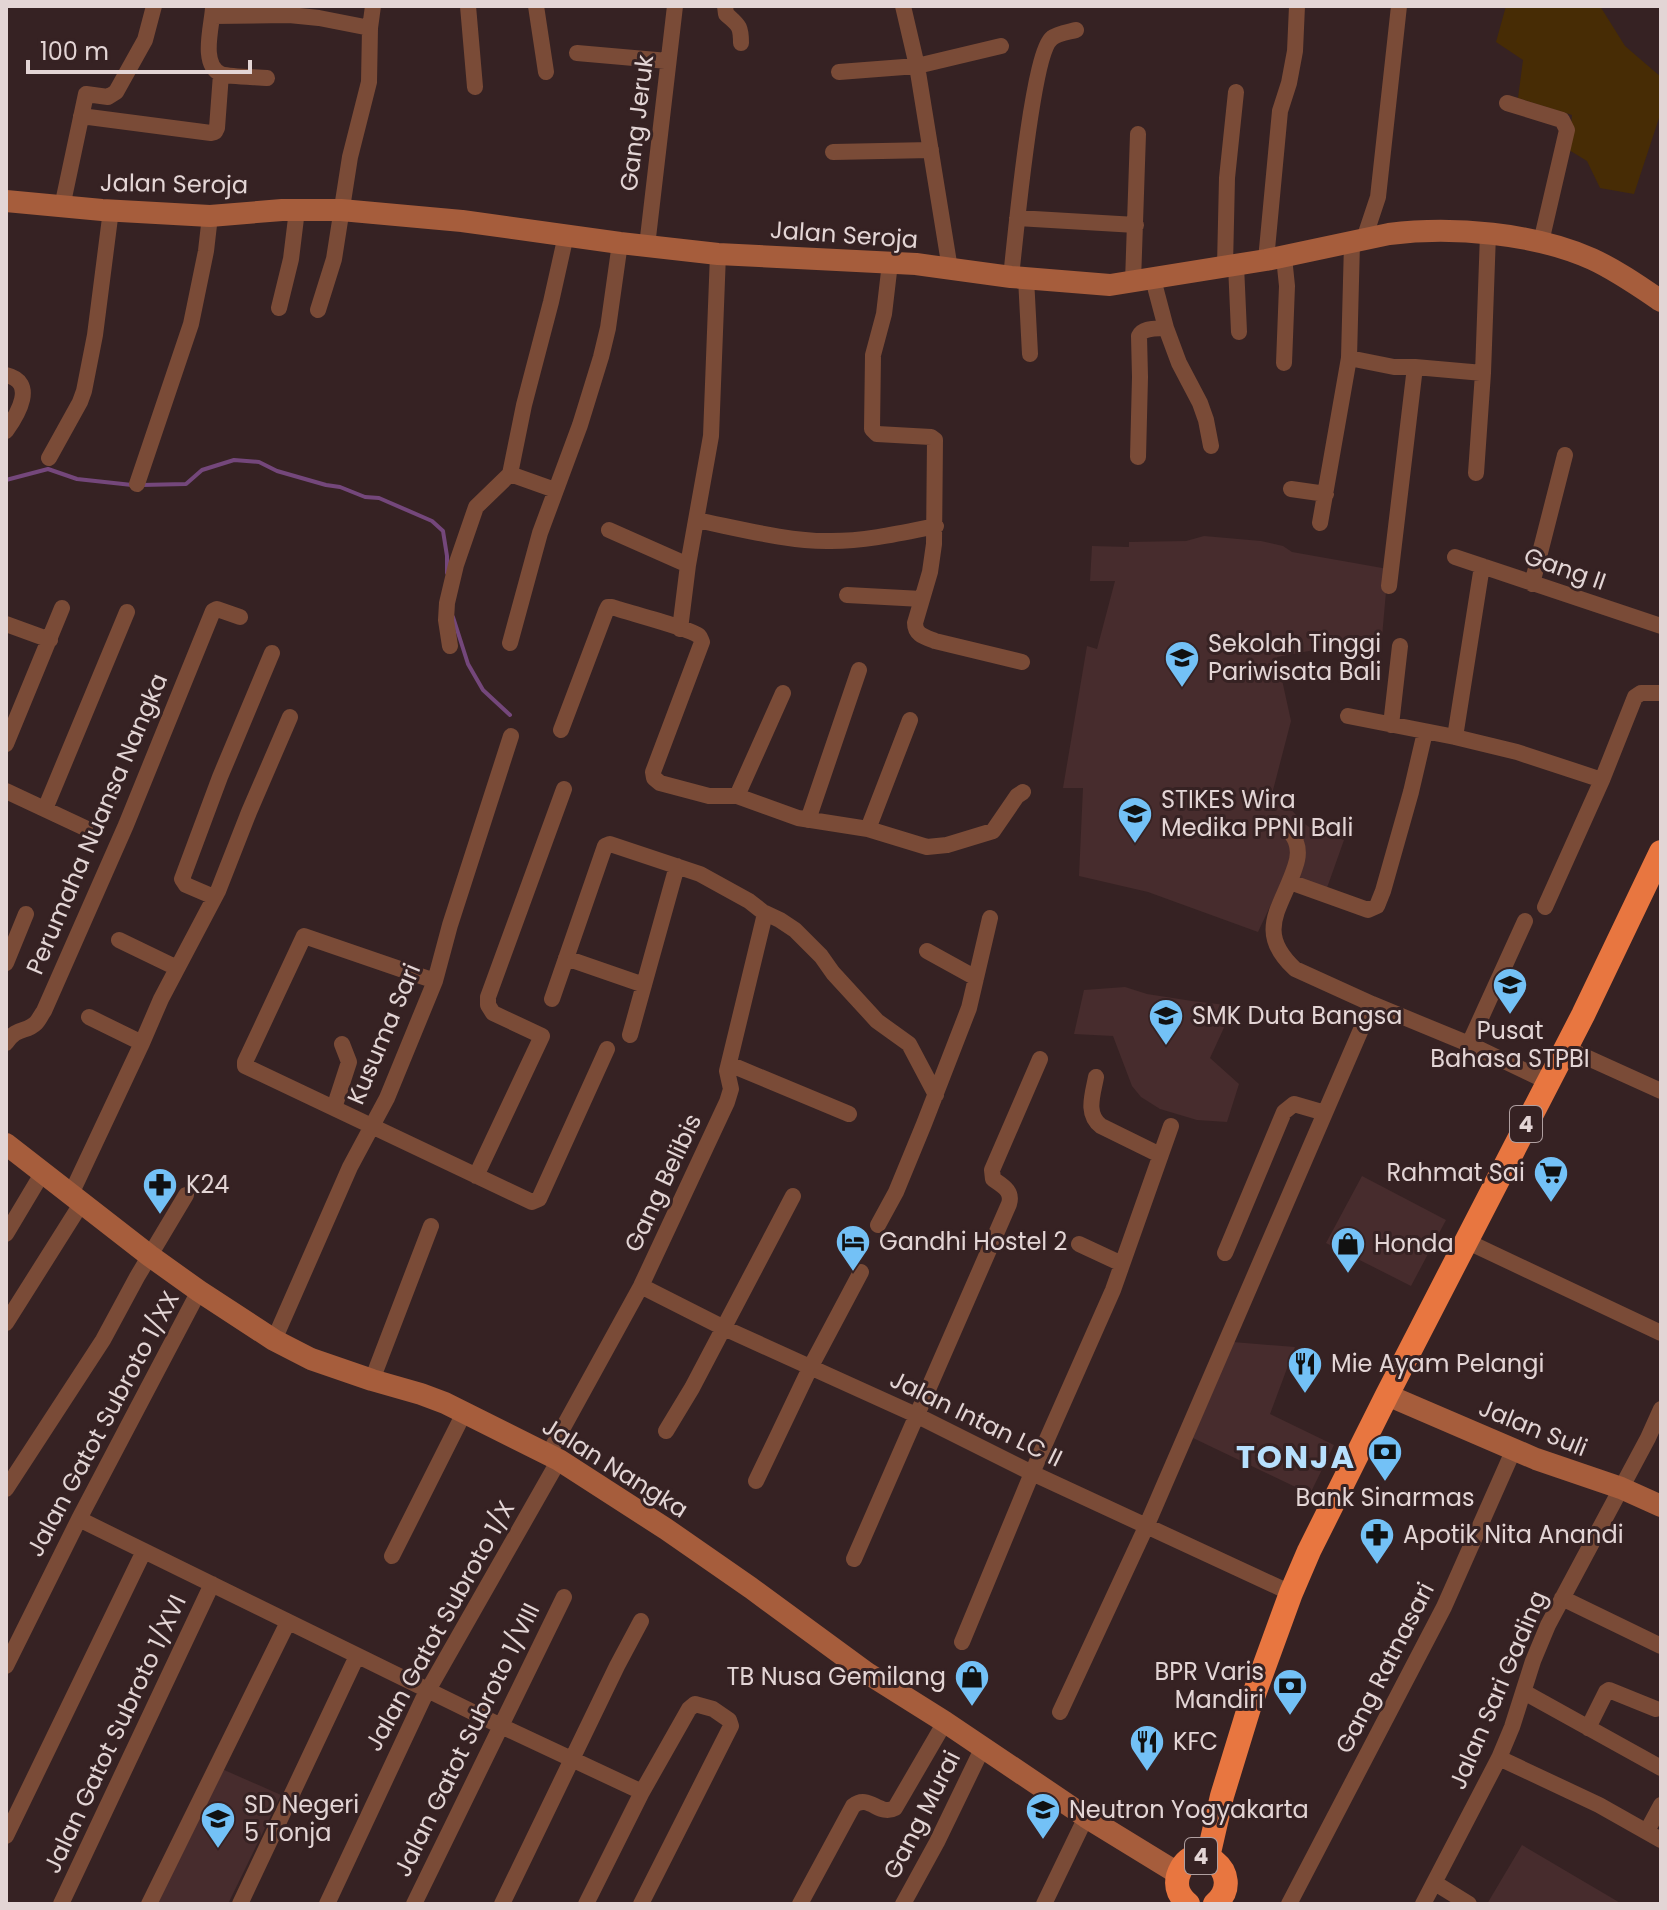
<svg xmlns="http://www.w3.org/2000/svg" width="1667" height="1910" font-family="Poppins,sans-serif">
<style>
.built{fill:#472c2d}
.green{fill:#472c05}
.lines{fill:none;stroke-linecap:round;stroke-linejoin:round}
.stream{stroke:#74477b;stroke-width:4}
.street{stroke:#7a4b37;stroke-width:16}
.secondary{stroke:#a65d3c;stroke-width:22}
.highway{stroke:#e87640;stroke-width:24}
.labels{text-anchor:middle;stroke-width:6;stroke-linejoin:round;paint-order:stroke}
.shield{fill:#362223;stroke:#af9fa0;stroke-width:2}
.shield-label{font-size:22px;font-weight:bold;fill:#e3d5d5}
.street-label{font-size:24px;fill:#e3d5d5;stroke:#362223}
.poi-label{font-size:24px;fill:#e3d5d5;stroke:#362223;text-anchor:start}
.district-label{font-size:32px;font-weight:bold;letter-spacing:2px;fill:#b7e0fe;stroke:#362223}
</style>
<rect width="100%" height="100%" fill="#362223"/>
<!-- built -->
<path class="built" d="M1204 536 1261 541 1283 546 1292 552 1388 569 1382 637 1354 636 1346 644 1277 657 1291 721 1272 794 1289 807 1302 822 1312 829 1344 840 1323 899 1281 883 1258 932 1148 892 1079 876 1083 788H1063L1087 646 1097 649 1115 581H1090L1092 546 1129 547V542L1186 541Z
M1125 987 1147 994 1192 1001 1234 1006 1210 1058 1239 1084 1227 1122 1197 1120 1160 1109 1141 1097 1132 1086 1113 1036 1074 1034 1084 990Z
M1362 1176 1446 1220 1411 1286 1326 1243Z
M1233 1342 1295 1347 1270 1414 1334 1445 1310 1494 1193 1438Z
M222 1769 281 1795 228 1904H155Z
M1522 1845 1622 1904H1487Z"/>
<!-- green -->
<path class="green" d="M1506 6H1600L1625 46 1661 77V112L1634 194 1600 188 1587 161 1569 150 1572 115 1518 98 1523 60 1496 42Z"/>
<g class="lines">
<!-- stream -->
<path class="stream" d="M6 480 48 469 77 479 132 485
M141 485 186 484 202 470 234 460 259 462 277 471 326 485 340 487 365 497 379 498 432 521 443 531 447 556V573
M453 617 468 664 483 690 510 715"/>
<!-- street -->
<path class="street" d="M468 6 475 87
M536 6 546 72
M725 6 726 14C738 25 741 25 741 43
M903 6 917 66 950 269
M213 8C212 26 200 65 221 74 230 77 256 77 267 78
M213 16 289 15 319 18 370 28
M577 53 668 61
M839 72 917 66 1001 46
M1507 103 1562 120 1567 130 1541 242
M81 116 211 133 215 132 217 128 221 74
M833 152 931 150
M62 207 86 94 108 97 116 92 145 40 154 6
M1017 218 1136 225
M1364 239 1378 197 1399 6
M647 246 675 6
M1266 260 1280 111 1289 83 1295 51 1297 6
M890 263 884 314 873 355 872 429 877 434 931 437 935 440 934 544 930 572 915 623C915 635 925 637 935 641L1022 662
M1236 265 1239 332
M1225 266 1227 178 1236 92
M1011 277C1015 242 1032 53 1052 38 1058 33 1069 32 1076 30
M1026 278 1030 354
M1153 279 1166 328 1179 363 1200 403 1206 420 1211 446
M1133 282 1138 134
M279 308 291 259 297 210
M318 310 334 259 350 157 369 82 370 28 373 6
M1349 358 1394 367H1415L1389 586
M1284 363 1287 286 1284 257
M1415 367 1483 373
M6 375C37 382 18 414 6 431
M1138 457 1140 377 1139 336C1143 327 1157 329 1166 328
M49 458 80 402 84 391 95 335 111 210
M1476 473 1483 373 1488 234
M510 474 555 490
M137 484 191 324 206 251 210 216
M1291 489 1326 494
M696 520C737 528 790 542 831 541 866 541 901 533 936 526
M1320 523 1349 358 1352 243
M609 530 688 565
M1455 557 1661 626
M1532 584 1565 455
M847 595 922 599
M6 624 50 640
M680 629 688 565 711 436 718 254
M510 643 540 533 580 425 601 357 608 328 620 243
M450 646 446 620 447 603 456 565 476 507 510 474 524 405 551 302 566 235
M1348 716 1455 737 1517 752 1602 780
M1391 725 1400 646
M561 730 606 611 608 607H612C626 612 692 629 699 636 701 638 701 640 702 642L653 772 654 778 660 783 709 796H737L798 818 868 829 927 847 947 845 993 831 1017 796 1023 792
M1455 737 1482 566
M6 744 62 608
M6 791 85 828
M737 796 783 693
M45 809 127 612
M808 820 859 670
M868 829 910 720
M1290 831C1292 835 1295 838 1296 842 1299 850 1298 859 1295 867 1282 908 1254 931 1295 969L1372 1004 1469 1044 1548 1082
M1290 882 1368 910 1377 906 1383 891 1411 792 1425 732
M214 897 186 885 182 879 220 777 272 653
M1545 907 1602 780 1635 697 1641 693H1661
M119 940 177 968
M927 951 976 978
M566 958 644 985
M6 963 26 914
M435 981 304 936 245 1062V1066L532 1202 539 1199 607 1049
M552 999 605 846 610 844 700 874 749 901 763 912 780 920 795 930 821 956 833 973 877 1021 909 1044 936 1095
M89 1017 142 1043
M630 1035 677 866
M6 1043C17 1026 26 1033 36 1023 39 1020 41 1015 44 1011L126 825 213 611 217 609 240 617
M1469 1044 1525 921
M1566 1048 1661 1091
M729 1064 849 1114
M1096 1077C1093 1094 1085 1114 1101 1126L1160 1155
M334 1108 349 1062 342 1044
M476 1176 542 1036 493 1013 488 1005V997L564 789
M71 1194 142 1043 161 999 218 891 249 812 290 717
M878 1225 896 1192 924 1124 969 1008 990 918
M6 1234 43 1172
M1466 1241 1661 1333
M1079 1244 1122 1264
M1225 1253 1284 1112 1294 1104 1325 1113
M641 1286 724 1328 916 1415 1032 1473 1291 1593
M6 1323 81 1204
M274 1340 350 1167 387 1098 435 981 450 925 511 736
M372 1380 431 1226
M666 1431 692 1388 793 1196
M548 1455 641 1286 727 1102 731 1089 727 1071 764 918 763 912
M756 1481 810 1368 861 1272
M6 1489 103 1340 137 1277 186 1195
M79 1519 501 1726 642 1792
M392 1556 465 1411
M854 1559 1009 1204C1013 1191 1003 1186 993 1179L992 1170 1040 1059
M1562 1598 1661 1646
M962 1642 1032 1473 1113 1290 1171 1126
M6 1666 79 1519 199 1291
M1524 1692 1661 1768
M1060 1712 1146 1527 1372 1004
M1588 1728 1606 1692 1609 1690 1656 1709
M1499 1758 1599 1805 1661 1840
M1647 1831 1661 1805
M6 1836 144 1551
M1435 1883 1469 1904
M61 1904 212 1584
M149 1904 288 1622
M240 1904 357 1656
M327 1904 423 1699 559 1460
M414 1904 564 1597
M502 1904 617 1666 641 1621
M586 1904 642 1792 689 1709 695 1704 713 1709 729 1720 731 1726 641 1904
M800 1904 853 1806C869 1793 879 1817 895 1808L945 1722
M903 1904 937 1842 983 1747
M1044 1904 1086 1817
M1289 1904 1444 1607 1514 1449
M1423 1904 1499 1758 1512 1727 1533 1661 1548 1625 1648 1438 1661 1409"/>
<!-- secondary -->
<path class="secondary" d="M6 201 102 210 210 216 282 210H341L462 221 620 243 718 254 916 264 1011 277 1110 285 1266 260 1389 234C1452 226 1534 233 1592 259 1616 270 1639 286 1661 301
M6 1144 150 1256 199 1291 274 1340 311 1359 372 1380 421 1394 445 1403 559 1460 666 1529 751 1588 867 1673 945 1722 1086 1817 1179 1874
M1387 1395 1536 1459 1621 1488 1661 1506"/>
<!-- highway -->
<path class="highway" d="M1208 1857 1222 1796 1249 1708 1291 1593 1309 1551 1387 1395 1583 1015 1661 852
M1188 1904C1179 1896 1175 1888 1178 1876 1193 1830 1249 1875 1215 1904"/>
</g>
<!-- icons -->
<defs>
<symbol id="university-pin" viewBox="-11 -11 22 30"><path d="M0 17L-7.5 6A9.5 9.5 0 1 1 7.5 6Z" fill="#73c1f6" stroke="#362223"/><path d="M0-5L7-2L0 1L-7-2ZM-4 1L0 2.5L4 1V4Q0 6-4 4Z" fill="#111"/></symbol>
<symbol id="school-pin" viewBox="-11 -11 22 30"><path d="M0 17L-7.5 6A9.5 9.5 0 1 1 7.5 6Z" fill="#73c1f6" stroke="#362223"/><path d="M0-5L7-2L0 1L-7-2ZM-4 1L0 2.5L4 1V4Q0 6-4 4Z" fill="#111"/></symbol>
<symbol id="supermarket-pin" viewBox="-11 -11 22 30"><path d="M0 17L-7.5 6A9.5 9.5 0 1 1 7.5 6Z" fill="#73c1f6" stroke="#362223"/><path d="M-6-5.5h2.5l.6 2H6L4.5 2H-2.5L-4.4-4H-6ZM-1.5 3.2a1.3 1.3 0 1 0 .1 0ZM3 3.2a1.3 1.3 0 1 0 .1 0Z" fill="#111"/></symbol>
<symbol id="pharmacy-pin" viewBox="-11 -11 22 30"><path d="M0 17L-7.5 6A9.5 9.5 0 1 1 7.5 6Z" fill="#73c1f6" stroke="#362223"/><path d="M-2-6h4v4h4v4h-4v4h-4v-4h-4v-4h4Z" fill="#111"/></symbol>
<symbol id="hotel-pin" viewBox="-11 -11 22 30"><path d="M0 17L-7.5 6A9.5 9.5 0 1 1 7.5 6Z" fill="#73c1f6" stroke="#362223"/><path d="M-6-4.5h1.5V1H6V5H4.5V3h-9V5H-6ZM-4 0a1.8 1.8 0 1 1 3.6 0ZM.5 0V-2.5h3Q6-2.5 6 0Z" fill="#111"/></symbol>
<symbol id="shop-pin" viewBox="-11 -11 22 30"><path d="M0 17L-7.5 6A9.5 9.5 0 1 1 7.5 6Z" fill="#73c1f6" stroke="#362223"/><path d="M-5-2.5h2.3a2.7 3.5 0 0 1 5.4 0H5L5.5 6h-11ZM-1.5-2.5h3a1.5 2.3 0 0 0-3 0Z" fill="#111"/></symbol>
<symbol id="restaurant-pin" viewBox="-11 -11 22 30"><path d="M0 17L-7.5 6A9.5 9.5 0 1 1 7.5 6Z" fill="#73c1f6" stroke="#362223"/><path d="M-5-6h1v4h1v-4h1v4h1v-4h1v5L-1.5 .5V6h-2V.5L-5-1ZM5-6V6H3V1.5H1.5Q1.5-4 5-6Z" fill="#111"/></symbol>
<symbol id="bank-pin" viewBox="-11 -11 22 30"><path d="M0 17L-7.5 6A9.5 9.5 0 1 1 7.5 6Z" fill="#73c1f6" stroke="#362223"/><path d="M-6-4H6V4H-6ZM0-2.3a2.3 2.3 0 1 0 0 4.6a2.3 2.3 0 1 0 0-4.6Z" fill="#111"/></symbol>
</defs>
<g fill-rule="evenodd">
<use href="#university-pin" x="1162" y="638" width="40" height="54"/>
<use href="#university-pin" x="1115" y="794" width="40" height="54"/>
<use href="#school-pin" x="1490" y="965" width="40" height="54"/>
<use href="#school-pin" x="1146" y="996" width="40" height="54"/>
<use href="#supermarket-pin" x="1531" y="1153" width="40" height="54"/>
<use href="#pharmacy-pin" x="140" y="1165" width="40" height="54"/>
<use href="#hotel-pin" x="833" y="1222" width="40" height="54"/>
<use href="#shop-pin" x="1328" y="1224" width="40" height="54"/>
<use href="#restaurant-pin" x="1285" y="1344" width="40" height="54"/>
<use href="#bank-pin" x="1365" y="1432" width="40" height="54"/>
<use href="#pharmacy-pin" x="1357" y="1515" width="40" height="54"/>
<use href="#shop-pin" x="952" y="1657" width="40" height="54"/>
<use href="#bank-pin" x="1270" y="1666" width="40" height="54"/>
<use href="#restaurant-pin" x="1127" y="1722" width="40" height="54"/>
<use href="#school-pin" x="1023" y="1790" width="40" height="54"/>
<use href="#school-pin" x="198" y="1799" width="40" height="54"/>
</g>
<g class="labels">
<!-- shield labels -->
<g class="shield">
<rect x="1510" y="1106" width="32" height="36" rx="6"/>
<rect x="1185" y="1838" width="32" height="36" rx="6"/>
</g>
<g class="shield-label">
<text x="1526" y="1132">4</text>
<text x="1201" y="1864">4</text>
</g>
<!-- street labels -->
<g class="street-label">
<text transform="translate(637 123) rotate(-83)" y="8">Gang Jeruk</text>
<text transform="translate(174 184) rotate(1)" y="8">Jalan Seroja</text>
<text transform="translate(844 235) rotate(4)" y="8">Jalan Seroja</text>
<text transform="translate(1565 569) rotate(19)" y="8">Gang II</text>
<text transform="translate(97 824) rotate(-67)" y="8">Perumaha Nuansa Nangka</text>
<text transform="translate(384 1034) rotate(-67)" y="8">Kusuma Sari</text>
<text transform="translate(663 1183) rotate(-65)" y="8">Gang Belibis</text>
<text transform="translate(976 1419) rotate(26)" y="8">Jalan Intan LC II</text>
<text transform="translate(103 1424) rotate(-62)" y="8">Jalan Gatot Subroto 1/XX</text>
<text transform="translate(1533 1428) rotate(22)" y="8">Jalan Suli</text>
<text transform="translate(615 1468) rotate(32)" y="8">Jalan Nangka</text>
<text transform="translate(440 1626) rotate(-61)" y="8">Jalan Gatot Subroto 1/X</text>
<text transform="translate(1385 1668) rotate(-63)" y="8">Gang Ratnasari</text>
<text transform="translate(1498 1690) rotate(-67)" y="8">Jalan Sari Gading</text>
<text transform="translate(115 1734) rotate(-65)" y="8">Jalan Gatot Subroto 1/XVI</text>
<text transform="translate(467 1740) rotate(-64)" y="8">Jalan Gatot Subroto 1/VIII</text>
<text transform="translate(922 1815) rotate(-63)" y="8">Gang Murai</text>
</g>
<!-- poi labels -->
<g class="poi-label">
<text x="1208" y="652">Sekolah Tinggi<tspan x="1208" dy="28">Pariwisata Bali</tspan></text>
<text x="1161" y="808">STIKES Wira<tspan x="1161" dy="28">Medika PPNI Bali</tspan></text>
<text x="1192" y="1024">SMK Duta Bangsa</text>
<text x="1510" y="1039" text-anchor="middle">Pusat<tspan x="1510" dy="28">Bahasa STPBI</tspan></text>
<text x="1525" y="1181" text-anchor="end">Rahmat Sai</text>
<text x="186" y="1193">K24</text>
<text x="879" y="1250">Gandhi Hostel 2</text>
<text x="1374" y="1252">Honda</text>
<text x="1331" y="1372">Mie Ayam Pelangi</text>
<text x="1385" y="1506" text-anchor="middle">Bank Sinarmas</text>
<text x="1403" y="1543">Apotik Nita Anandi</text>
<text x="1264" y="1680" text-anchor="end">BPR Varis<tspan x="1264" dy="28">Mandiri</tspan></text>
<text x="946" y="1685" text-anchor="end">TB Nusa Gemilang</text>
<text x="1173" y="1750">KFC</text>
<text x="244" y="1813">SD Negeri<tspan x="244" dy="28">5 Tonja</tspan></text>
<text x="1069" y="1818">Neutron Yogyakarta</text>
</g>
<!-- district labels -->
<g class="district-label">
<text x="1296" y="1468">TONJA</text>
</g>
</g>
<!-- border -->
<rect width="1667" height="1910" fill="none" stroke="#e3d5d5" stroke-width="16"/>
<!-- scale -->
<path d="M28 60v12h222v-12" fill="none" stroke="#e3d5d5" stroke-width="4"/>
<text x="40" y="60" font-size="24" fill="#e3d5d5" stroke="#362223" stroke-width="6" paint-order="stroke">100 m</text>
</svg>
